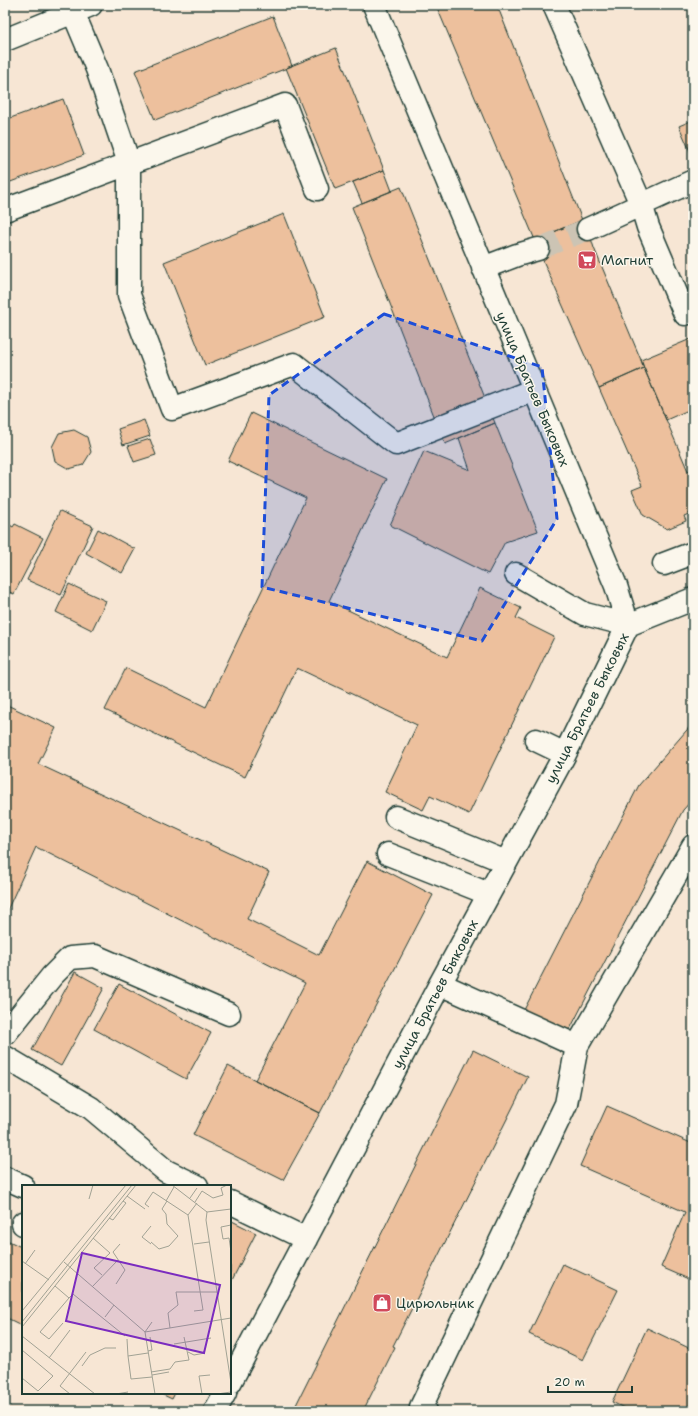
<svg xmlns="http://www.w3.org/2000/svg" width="698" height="1416" font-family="'Shantell Sans',sans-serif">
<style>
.building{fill:#edc09d;stroke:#1f3d34}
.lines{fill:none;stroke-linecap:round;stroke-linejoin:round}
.minor-tunnel{stroke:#ccc4b4;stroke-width:22;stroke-dasharray:22 11;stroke-linecap:butt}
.minor-casing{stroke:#1f3d34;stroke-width:25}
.minor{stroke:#fbf7ec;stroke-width:22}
.marked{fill:#1d4ed8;fill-opacity:0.2;stroke:#1d4ed8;stroke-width:3;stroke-dasharray:8 5;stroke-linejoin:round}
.labels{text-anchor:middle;stroke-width:3;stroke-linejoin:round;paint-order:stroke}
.poi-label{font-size:14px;fill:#1f3d34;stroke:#fbf7ec;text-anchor:start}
.street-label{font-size:14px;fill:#1f3d34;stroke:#fbf7ec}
.inset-road{fill:none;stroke:#a1a294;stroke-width:1}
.view{fill:#7b2cbf;fill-opacity:0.15;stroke:#7b2cbf;stroke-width:2}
.inset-edge{fill:none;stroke:#1f3d34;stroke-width:2}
</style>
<rect width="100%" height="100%" fill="#f7e6d4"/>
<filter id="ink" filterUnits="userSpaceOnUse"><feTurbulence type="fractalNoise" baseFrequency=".025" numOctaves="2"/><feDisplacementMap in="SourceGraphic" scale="8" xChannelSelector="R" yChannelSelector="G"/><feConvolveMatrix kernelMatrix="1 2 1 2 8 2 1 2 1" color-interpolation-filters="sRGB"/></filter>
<g filter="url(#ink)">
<!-- building -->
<path class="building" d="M436 5H497L582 220 535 240Z
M273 16 292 66 155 120 135 71Z
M336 48 384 170 335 189 286 68Z
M63 99 84 155 5 184V120Z
M693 120V158L679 126Z
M384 170 392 191 362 203 353 182Z
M401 187 495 423 445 444 352 207Z
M284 214 325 317 205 365 164 262Z
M582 220 588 229 594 248 641 360 644 368 599 388 538 249 535 240Z
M693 338V408L666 420 644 368 641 360Z
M644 368 688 471 693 469V512L684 516 686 521 667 529 643 515 632 490 642 486 599 388Z
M251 413 387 479 329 601 447 657 480 588 521 608 516 618 554 637 469 814 430 796 423 810 385 792 417 725 297 668 245 777 105 710 126 668 206 707 306 498 228 461Z
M144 420 150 436 123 445 118 429Z
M495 423 538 531 505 542 488 574 390 525 424 451 470 470 459 438Z
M74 430 87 437 91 452 83 465 69 469 55 461 52 447 59 433Z
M150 439 156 455 134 462 128 446Z
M60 511 93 526 61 595 27 580Z
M5 522 13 527 15 524 43 538 14 594 5 590 6 579 5 578Z
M98 529 135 549 122 573 86 553Z
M69 584 106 601 92 630 56 612Z
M5 704 56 728 38 764 269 872 247 919 319 955 367 861 433 895 320 1113 255 1080 305 983 36 847 5 915Z
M693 723V799L683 810 567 1035 523 1012 639 785Z
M75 972 104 988 61 1066 32 1050Z
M119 984 211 1033 186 1079 94 1029Z
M473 1050 528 1077 393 1346 395 1347 363 1411H356L351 1408 350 1411H293Z
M228 1066 320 1113 283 1180 193 1135Z
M607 1106 693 1144V1281L661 1267 685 1212 580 1166Z
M230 1220 256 1233 230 1284Z
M5 1239 23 1248V1326L5 1317Z
M563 1264 618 1290 583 1360 529 1334Z
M647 1328 693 1350V1411H630L612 1402Z
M159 1393H175L172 1399Z"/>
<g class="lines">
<!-- minor-tunnel -->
<path class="minor-tunnel" d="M538 249 588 229"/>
<defs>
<path id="minor" d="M554 5 641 204 648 227 685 314
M73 12 97 69 129 163V295L172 409 294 364 396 444 534 390
M5 40 91 5
M5 210 285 105 317 189
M588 229 693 181
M483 268 517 255 538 249
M664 564 693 553
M516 574 585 614 628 625
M628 625 693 599
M536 740 565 754
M396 817 506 862
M388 854 489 894
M440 984 577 1046
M5 1034 52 976 70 958 95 956 229 1014
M5 1057 91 1108 166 1171 197 1186
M5 1178 23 1186
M230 1202 306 1239
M23 1223V1224
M230 1383 440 984 565 754 628 625 616 586 374 5
M215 1411 225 1393
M426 1411 421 1407 566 1104 577 1046 693 846"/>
</defs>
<!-- minor casing -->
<use href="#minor" class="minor-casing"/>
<!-- minor -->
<use href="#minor" class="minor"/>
</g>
</g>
<!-- marked area -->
<path class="marked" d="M384 314 542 367 557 519 482 641 262 587 269 395Z"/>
<!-- icons -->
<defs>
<symbol id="supermarket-square" viewBox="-11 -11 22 22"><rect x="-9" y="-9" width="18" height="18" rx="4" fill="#d1495b" stroke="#fbf7ec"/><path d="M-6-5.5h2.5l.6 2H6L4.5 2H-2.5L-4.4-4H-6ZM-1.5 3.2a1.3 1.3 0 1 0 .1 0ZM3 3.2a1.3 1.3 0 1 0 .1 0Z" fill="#fff"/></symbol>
<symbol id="shop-square" viewBox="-11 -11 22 22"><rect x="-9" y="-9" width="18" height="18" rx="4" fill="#d1495b" stroke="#fbf7ec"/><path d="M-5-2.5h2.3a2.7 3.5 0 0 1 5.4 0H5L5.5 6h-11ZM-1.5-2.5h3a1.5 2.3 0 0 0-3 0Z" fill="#fff"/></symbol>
</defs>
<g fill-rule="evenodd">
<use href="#supermarket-square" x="576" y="249" width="22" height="22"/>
<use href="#shop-square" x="371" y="1292" width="22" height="22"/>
</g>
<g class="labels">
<!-- poi labels -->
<g class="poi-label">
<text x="601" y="265">Магнит</text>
<text x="396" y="1308">Цирюльник</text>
</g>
<!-- street labels -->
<g class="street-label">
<text transform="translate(533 389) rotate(67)" y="5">улица Братьев Быковых</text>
<text transform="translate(587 708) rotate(-63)" y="5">улица Братьев Быковых</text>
<text transform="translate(435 994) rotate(-62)" y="5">улица Братьев Быковых</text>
</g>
</g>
<!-- overview -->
<g transform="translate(22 1185)">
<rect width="209" height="209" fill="#f7e6d4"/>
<path class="inset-road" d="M150 0 185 27 209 24M105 11 123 24M168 13 175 3M67 14 71 0M144 16 152 2M173 17 180 6 191 13 201 10 199 3 205 0M127 22 123 19 131 7 166 30 181 125 172 126M185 27 184 35 209 198M166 30 175 18M87 33 91 35 104 18 101 16M209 40 199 42 201 54 207 53 209 67M71 53 88 68 72 83 80 90M129 57 137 64 147 61 156 51 145 39 144 29 140 24 145 16M129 59 120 52 129 41M172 59 187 57M0 76 27 95M42 77 123 147 209 133M3 79 13 65M94 99 103 85 91 67 98 59M33 101 47 113 51 109 103 151M70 102 96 75M0 126 104 0M83 132 92 120M0 137 110 0M41 138 27 154 18 147 47 113M0 142 114 0M148 143 146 128 156 120 154 107H195M123 147 133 209M123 147 130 137M0 151 73 209M105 154 106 171M152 159 189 153M0 165 31 191 16 206 0 193M126 166 130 165 128 152M166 167 172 170 183 168M126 168 106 171 109 194 130 192M27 173 48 145M60 181 68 170 83 163H94M129 187 148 184 153 177 167 175 162 152M130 190 147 187M48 209 38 201 64 167M94 209 106 207M180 209 177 191 188 190M195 209 209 207"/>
<path class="view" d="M60 68 198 100 182 168 44 136Z"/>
<rect width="209" height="209" class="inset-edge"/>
</g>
<!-- margin -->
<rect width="698" height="1416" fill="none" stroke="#fbf7ec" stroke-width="20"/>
<rect x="10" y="10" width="678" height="1396" fill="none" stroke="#1f3d34" stroke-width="1.5" filter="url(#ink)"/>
<!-- scale -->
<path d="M548 1386v6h84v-6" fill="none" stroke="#1f3d34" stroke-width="2"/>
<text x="554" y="1386" font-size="12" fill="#1f3d34" stroke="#fbf7ec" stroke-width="3" paint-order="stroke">20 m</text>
</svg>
